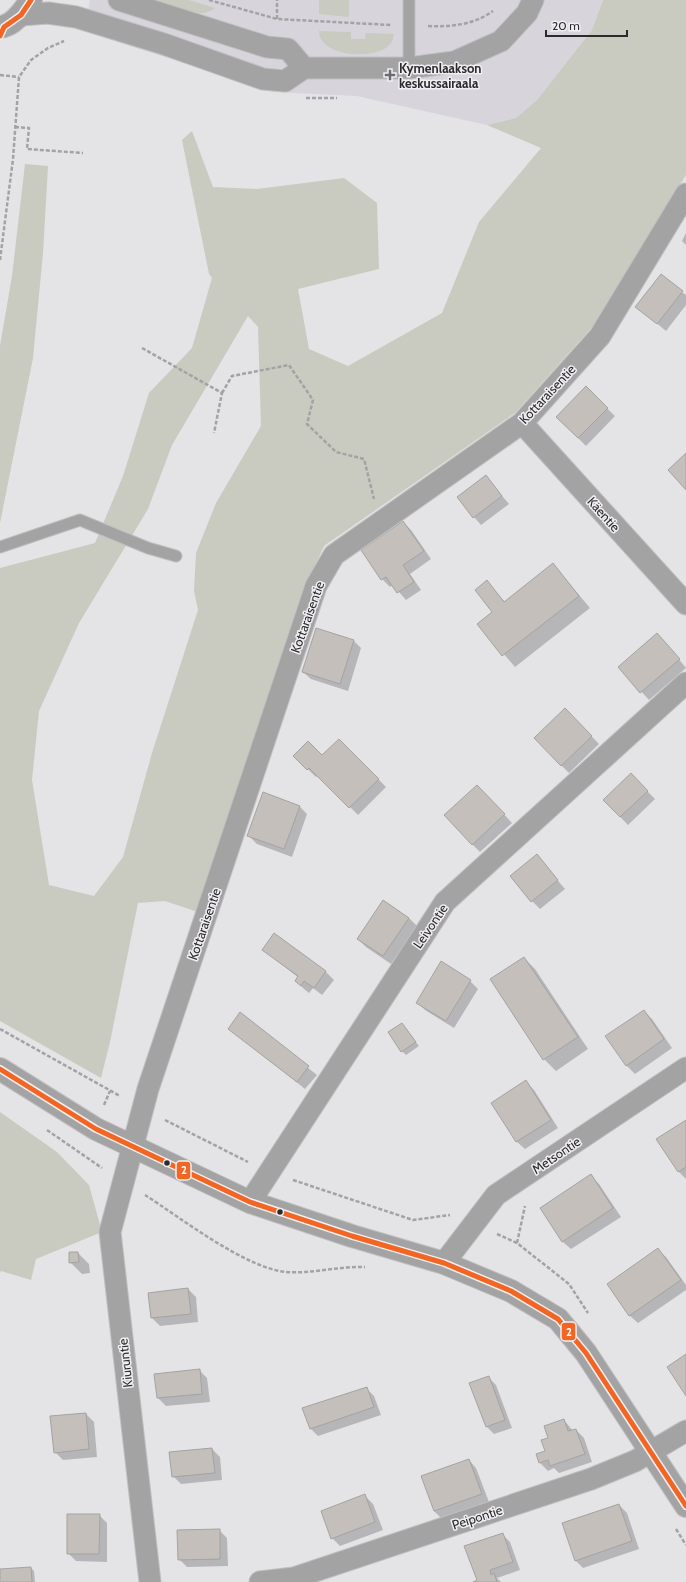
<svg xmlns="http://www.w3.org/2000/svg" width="686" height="1582" font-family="Cabin,sans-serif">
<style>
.built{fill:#d7d4db}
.green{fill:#c9cbc0;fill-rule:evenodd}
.shadow{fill:#0003}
.building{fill:#c4bfba;stroke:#a4a3a3}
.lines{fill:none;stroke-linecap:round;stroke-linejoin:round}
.service-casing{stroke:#bfbec0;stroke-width:13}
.minor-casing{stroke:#bfbec0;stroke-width:23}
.tertiary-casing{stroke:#bfbec0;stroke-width:24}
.path{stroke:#a3a3a4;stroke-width:2.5;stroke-dasharray:4 2;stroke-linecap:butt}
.service{stroke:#a4a3a4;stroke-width:11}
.minor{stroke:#a4a3a4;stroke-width:21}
.tertiary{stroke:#a4a3a4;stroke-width:22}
.bus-1-casing{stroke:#f1eff3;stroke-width:8}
.bus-1{stroke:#f26522;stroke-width:5}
.poi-dot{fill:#6c6b6d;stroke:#f1eff3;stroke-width:1.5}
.bus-dot{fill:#2b2a2c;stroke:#f1eff3;stroke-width:1.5}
.labels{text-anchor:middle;stroke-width:3;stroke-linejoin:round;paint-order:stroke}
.poi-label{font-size:13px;font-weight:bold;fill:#2b2a2c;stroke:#f1eff3;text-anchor:start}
.street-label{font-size:13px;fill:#2b2a2c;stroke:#f1eff3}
.line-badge{stroke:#f1eff3;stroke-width:1.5}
.badge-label{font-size:11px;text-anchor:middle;font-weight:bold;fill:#fff}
</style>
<rect width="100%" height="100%" fill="#e4e3e5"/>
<!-- built -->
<path class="built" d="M90 0H603L592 30 537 100 516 118 487 125 357 96 274 92 84 31Z"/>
<!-- green -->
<path class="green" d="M157 0H189L215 8C200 21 173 5 157 0Z
M319 0H349V17L319 14Z
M603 0H686V175L594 325 515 413 324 546 299 601 198 912 165 901 138 903 110 1042 101 1078 0 1021V568L95 543 123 476 149 393 192 348 212 278 209 274 182 140 192 131 213 187 257 189 344 178 377 203 379 269 298 289 309 349 348 366 442 313 479 222 541 148 487 125 516 118 537 100 592 30ZM248 316 258 327 261 426 216 503 196 553 194 591 198 610 152 753 123 857 94 896 49 885 32 780 39 711 79 623 148 509 172 445Z
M319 31 351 32V39H365L366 33 394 34C393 37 393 41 391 43 379 61 319 58 319 31Z
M25 164 48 166 43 253 33 358 0 523V346L12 276Z
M0 1112 57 1152 89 1185 102 1232 36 1259 31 1280 1 1271 0 1273Z"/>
<!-- shadow -->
<path class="shadow" d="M686 233V245L682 241Z
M682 292 686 295V305L666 331 637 307Z
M586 388 615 416 586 446 557 417Z
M486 477 509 504 481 525 474 517Z
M403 522 411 530 431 559 410 574 421 590 406 600 393 585 390 587 382 579Z
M553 564 590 608 515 667 478 624 494 612 487 582 505 602Z
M353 640 361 648 348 691 311 679 303 672Z
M665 642 686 668 649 700 619 667Z
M573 717 599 744 569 773 561 765Z
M339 740 386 787 358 815 318 775 316 777 294 756 322 757Z
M631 775 655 799 628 825 604 800Z
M485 794 512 823 480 852 472 844Z
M299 806 307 814 292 857 257 844 249 836Z
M537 856 565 889 540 909 532 901Z
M383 901 409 918 417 926 391 964 366 947 358 939Z
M274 935 326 972 334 980 322 995 313 988 309 993 304 989 296 981 299 978 263 950Z
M524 958 535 969 588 1049 556 1071 544 1059Z
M470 981 478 989 454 1028 425 1010 417 1002Z
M644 1011 652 1019 672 1048 635 1074 627 1066 607 1036Z
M241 1014 317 1075 305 1089 229 1028Z
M402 1024 419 1046 406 1055 402 1051Z
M526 1082 534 1090 558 1128 525 1149 517 1142 492 1103Z
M686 1121V1179L678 1171Z
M591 1176 599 1184 621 1217 571 1249 563 1242 541 1208Z
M658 1250 666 1257 686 1285V1290L638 1323 630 1316 608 1284Z
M78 1253 89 1264 90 1273 82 1274 70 1262Z
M188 1289 196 1297 198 1322 160 1326 152 1318Z
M199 1370 207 1378 210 1402 166 1406 158 1398Z
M488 1377 496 1385 512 1428 494 1434 487 1427Z
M366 1388 374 1396 381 1415 318 1436 310 1428Z
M86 1414 94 1422 97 1457 63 1460 55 1452Z
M564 1420 573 1431 576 1430 584 1438 592 1462 559 1473 554 1468 548 1471 540 1463 546 1451 549 1439Z
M212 1449 220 1457 222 1480 181 1484 173 1476 170 1453Z
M469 1460 476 1468 489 1502 442 1519 434 1511Z
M365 1496 373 1504 383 1530 340 1546 332 1538Z
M619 1505 627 1513 639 1549 583 1568 575 1560Z
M99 1515 107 1523V1562L76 1561 68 1553Z
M219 1530 227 1538 228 1566 187 1567 179 1559Z
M502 1534 510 1542 520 1570 497 1578 501 1582H474L478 1580Z
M31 1568 34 1571 35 1582H0V1570Z"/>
<!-- building -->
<path class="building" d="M661 274 683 291 657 324 635 307Z
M586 386 608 408 578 438 556 417Z
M686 453V490L668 470Z
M486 475 502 496 473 518 457 497Z
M403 521 424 551 403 565 414 582 397 593 386 577 381 580 361 550Z
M553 563 579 596 502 656 477 624 492 612 475 590 487 580 504 602Z
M316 628 354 640 340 684 302 672Z
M657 633 680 659 640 693 618 667Z
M565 708 592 736 561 766 534 738Z
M339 739 379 779 349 808 309 768 307 770 293 756 308 741 322 755Z
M631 773 648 791 620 817 603 800Z
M477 785 505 814 472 845 444 815Z
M263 792 300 806 284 849 247 836Z
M537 854 558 880 531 902 510 876Z
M383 900 409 918 383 956 357 939Z
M274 933 326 971 314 988 304 981 301 986 295 981 298 976 262 950Z
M524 957 578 1037 543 1060 490 979Z
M441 961 471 980 446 1021 416 1003Z
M644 1010 664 1039 626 1066 605 1036Z
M240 1012 309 1066 297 1082 228 1029Z
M402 1023 416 1042 401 1052 388 1032Z
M526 1080 551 1120 516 1142 491 1103Z
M686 1120V1167L678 1172 656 1139Z
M591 1174 613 1208 562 1242 540 1208Z
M658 1248 681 1280 629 1316 607 1284Z
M69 1252H78L79 1262 69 1263Z
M188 1288 191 1314 151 1318 148 1293Z
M686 1354V1396L667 1367Z
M200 1369 202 1394 157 1398 154 1374Z
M489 1376 505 1420 486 1427 469 1383Z
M367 1387 374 1407 310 1429 302 1408Z
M86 1413 89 1449 54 1453 50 1416Z
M564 1419 568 1431 576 1429 585 1454 550 1466 548 1460 539 1463 536 1454 545 1451 541 1440 548 1438 544 1426Z
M212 1448 215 1473 172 1477 169 1452Z
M469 1459 482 1494 434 1511 421 1476Z
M365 1494 375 1522 331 1539 321 1511Z
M619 1504 632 1541 575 1561 562 1523Z
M67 1514H100L99 1554H67Z
M220 1529V1559L178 1560 177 1530Z
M503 1533 513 1562 490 1570 491 1575 494 1573 497 1582H473L477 1580 464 1546Z
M31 1567 32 1582H0V1569Z"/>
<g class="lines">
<defs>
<path id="service" d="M409 0V68
M0 547 80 520 148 548 176 556"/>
<path id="minor" d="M119 0 267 47 288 49 304 68
M21 15 48 13 76 17 164 44 263 79 285 81 304 68H409L454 62 501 41 527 13 533 0
M522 423 686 604
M250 1202 445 902 686 683
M444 1263 496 1195 686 1068
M150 1582 110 1232 148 1089 316 586 334 555 522 423 600 336 686 194
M260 1582 294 1578 591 1479 635 1461 686 1431"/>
<path id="tertiary" d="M0 27C14 26 24 10 31 0
M0 1069 96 1129 250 1202 352 1236 444 1263 511 1291 558 1319 586 1353 686 1506"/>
</defs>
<!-- service casing -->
<use href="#service" class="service-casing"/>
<!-- minor casing -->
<use href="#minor" class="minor-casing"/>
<!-- tertiary casing -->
<use href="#tertiary" class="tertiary-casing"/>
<!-- path -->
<path class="path" d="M209 0 277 19 391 25
M277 19V0
M428 26C452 27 473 25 493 11
M0 75 19 77
M306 98H337
M15 127 29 128 27 149 83 153
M0 260 13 159 19 77 31 60 48 48 64 41
M142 348 222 393 214 433
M222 393 232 376 289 365 313 400 307 424 336 452 364 459 374 499
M0 1029 120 1096
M104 1105 110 1091
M165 1120 248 1162
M47 1130 102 1168
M293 1180 413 1220 450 1215
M145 1195C181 1218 245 1268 286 1272 312 1274 339 1266 365 1267
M497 1234 517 1243 569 1284 588 1313
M517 1243 525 1206
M676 1529 686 1545"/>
<!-- service -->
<use href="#service" class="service"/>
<!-- minor -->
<use href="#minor" class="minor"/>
<!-- tertiary -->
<use href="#tertiary" class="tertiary"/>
<defs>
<path id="bus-1" d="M0 36 4 27 21 15 31 0
M0 1069 96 1129 250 1202 352 1236 444 1263 511 1291 558 1319 586 1353 686 1506"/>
</defs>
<!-- bus-1 casing -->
<use href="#bus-1" class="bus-1-casing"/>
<!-- bus-1 -->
<use href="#bus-1" class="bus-1"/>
</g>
<!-- markers -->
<path class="poi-dot" d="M388 69h4v4h4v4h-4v4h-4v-4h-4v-4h4z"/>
<g class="bus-dot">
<circle cx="167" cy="1163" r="3.5"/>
<circle cx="280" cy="1212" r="3.5"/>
</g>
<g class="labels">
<!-- poi labels -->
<g class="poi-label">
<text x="399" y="73">Kymenlaakson<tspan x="399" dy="15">keskussairaala</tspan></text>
</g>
<!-- street labels -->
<g class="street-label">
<text transform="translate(547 394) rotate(-47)" y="5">Kottaraisentie</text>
<text transform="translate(604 514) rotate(48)" y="5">Käentie</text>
<text transform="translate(307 617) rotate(-70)" y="5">Kottaraisentie</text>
<text transform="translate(204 924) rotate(-71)" y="5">Kottaraisentie</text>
<text transform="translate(430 926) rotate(-56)" y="5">Leivontie</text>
<text transform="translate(556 1155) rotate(-34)" y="5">Metsontie</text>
<text transform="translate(125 1363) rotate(-96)" y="5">Kiuruntie</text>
<text transform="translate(477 1517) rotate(-18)" y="5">Peipontie</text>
</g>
</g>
<g class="line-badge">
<rect x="176" y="1161" width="15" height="19" rx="4" fill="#f26522"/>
<rect x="561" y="1322" width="15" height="19" rx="4" fill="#f26522"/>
</g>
<g class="badge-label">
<text x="184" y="1174">2</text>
<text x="569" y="1336">2</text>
</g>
<!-- scale -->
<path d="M546 30v6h81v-6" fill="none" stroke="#2b2a2c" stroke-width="2"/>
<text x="552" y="30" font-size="12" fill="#2b2a2c" stroke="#f1eff3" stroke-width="3" paint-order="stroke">20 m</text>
</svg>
